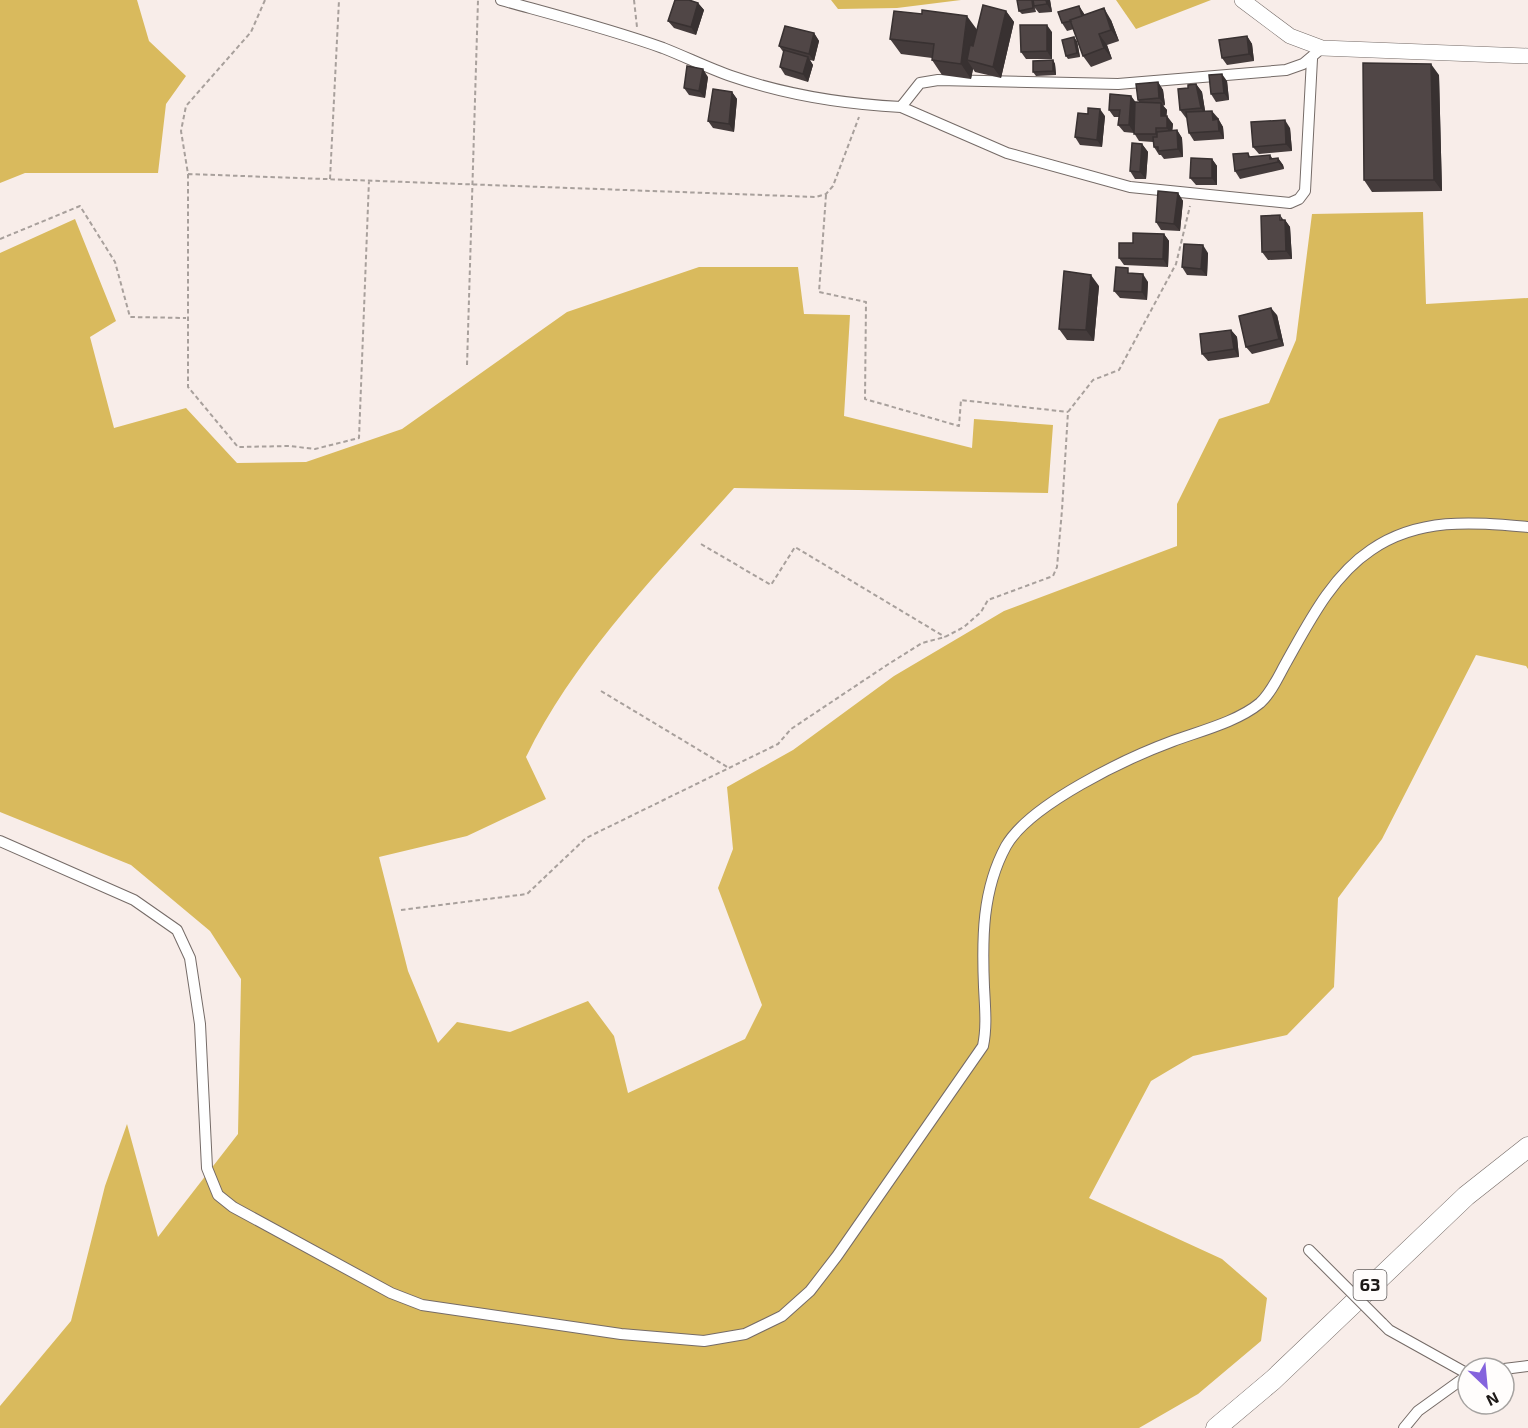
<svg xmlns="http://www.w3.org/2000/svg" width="1528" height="1428" font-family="'Exo 2',sans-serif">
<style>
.forest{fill:#d9ba5d}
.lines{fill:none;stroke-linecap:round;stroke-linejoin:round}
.street-casing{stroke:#756b67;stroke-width:12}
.secondary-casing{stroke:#756b67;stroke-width:16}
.highway-casing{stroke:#756b67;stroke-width:21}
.path{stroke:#a8a09c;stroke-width:2;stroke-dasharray:4.5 3;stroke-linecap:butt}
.street{stroke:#fff;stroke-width:10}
.secondary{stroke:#fff;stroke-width:15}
.highway{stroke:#fff;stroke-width:20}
.street-bridge-casing{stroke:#756b67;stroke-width:12;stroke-linecap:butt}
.street-bridge{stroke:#fff;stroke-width:10}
.wall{fill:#453c3c}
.shaded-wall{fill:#383131}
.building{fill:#504646;stroke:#383131;stroke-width:1.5}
.labels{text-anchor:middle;stroke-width:6;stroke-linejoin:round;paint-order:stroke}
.shield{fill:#fffdfc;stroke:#615d5c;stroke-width:1.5}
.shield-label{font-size:18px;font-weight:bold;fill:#1d1917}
</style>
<rect width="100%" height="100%" fill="#f8ede9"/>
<!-- forest -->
<path class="forest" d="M0 0H137L149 41 186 76 166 104 158 173H25L0 183Z
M831 0H961L897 8 838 9Z
M1116 0H1211L1136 29Z
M1423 212 1426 304 1528 298V669L1526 666 1476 655 1382 839 1338 898 1334 987 1287 1035 1193 1056 1151 1081 1089 1198 1222 1259 1267 1298 1261 1341 1198 1394 1139 1428H0V1406L71 1321 105 1186 127 1124 158 1237 238 1134 241 979 210 931 131 865 0 812V253L75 219 116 321 90 337 114 428 186 408 237 463 306 462 402 429 567 312 699 267H798L804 314 850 315 844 416 972 448 974 419 1053 425 1048 493 734 488C659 572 576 655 526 757L546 799 467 836 379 857 408 971 438 1043 457 1022 510 1032 588 1001 614 1036 628 1093 745 1039 762 1005 718 888 733 849 727 787 793 750 894 676 1004 611 1177 546V504L1219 419 1269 403 1296 340 1312 214Z"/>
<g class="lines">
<defs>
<path id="street" d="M501 0C555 15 610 29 663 48 686 57 708 68 731 76 786 95 843 104 901 107L920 83 938 80 1118 84 1286 70 1303 64 1322 48
M901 107 1007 153 1130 187 1290 203 1299 199 1305 191 1312 59
M0 841 134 900 177 930 190 958 200 1024 207 1168 218 1195 233 1207 391 1293 422 1305 621 1334 704 1341 745 1334 782 1316 810 1291 837 1256 983 1046C987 1027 985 1007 984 987 982 939 982 890 1006 846 1030 804 1127 758 1173 741 1200 731 1237 722 1260 703 1272 692 1279 675 1287 661 1309 622 1332 576 1371 550 1419 517 1472 522 1528 527
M1309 1250 1318 1259
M1382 1323 1389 1330 1468 1374
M1504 1369 1528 1366
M1404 1428 1418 1411 1468 1375"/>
<path id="secondary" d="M1242 0 1290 36 1322 48 1528 56"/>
<path id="highway" d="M1216 1428 1273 1380 1466 1196 1528 1147"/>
</defs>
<!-- street casing -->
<use href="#street" class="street-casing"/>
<!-- secondary casing -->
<use href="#secondary" class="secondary-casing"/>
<!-- highway casing -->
<use href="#highway" class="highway-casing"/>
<!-- path -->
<path class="path" d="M265 0 251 32 186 106 181 131 188 174V387L238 447 290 446 315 449 359 438 369 180
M634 0 637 27
M188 174 816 197 826 194 833 186 859 117
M330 179 339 0
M826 195 819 292 866 302 865 399 959 426 961 400 1068 412
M0 239 80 206 115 262 130 317 186 318
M467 365 478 0
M701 544 771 585 795 547 945 637
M601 691 729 768
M401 910 527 894 586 838 778 744 791 729 887 665 922 643 945 637 964 627 981 612 988 600 1053 576 1057 567 1062 510 1068 412 1093 380 1119 370 1176 264 1190 206"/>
<!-- street -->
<use href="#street" class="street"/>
<!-- secondary -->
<use href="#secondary" class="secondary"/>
<!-- highway -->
<use href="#highway" class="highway"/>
<defs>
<path id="street-bridge" d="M1318 1259 1382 1323"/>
</defs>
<!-- street-bridge casing -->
<use href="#street-bridge" class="street-bridge-casing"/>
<!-- street-bridge -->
<use href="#street-bridge" class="street-bridge"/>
</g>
<!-- wall -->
<path class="wall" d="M1050 0 1052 12 1039 13 1035 8 1036 12 1022 14 1019 11Z
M698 3 704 10 696 35 674 28 668 21Z
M1079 6 1085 15 1111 20 1119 41 1107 45 1112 59 1091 67 1083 56 1074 29 1067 31 1062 23Z
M1006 11 1014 22 1001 78 975 72 973 69 971 79 942 75 932 60V58L901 54 890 39 977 30Z
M1052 32V59H1026L1021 52Z
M814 33 819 41 814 61 810 60 813 65 808 82 785 75 780 67 784 53 779 46Z
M1247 36 1252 44 1254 61 1227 65 1222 58Z
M1077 41 1080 57 1068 59 1066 56Z
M1053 60 1055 64 1056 75 1036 76 1033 72Z
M1439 75 1442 191 1372 192 1364 180Z
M708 77 705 98 689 95 684 88Z
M1227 81 1229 100 1216 102 1211 94Z
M1158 82 1163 90 1165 105 1163 106 1167 110 1166 116 1173 124 1172 130H1177L1182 138 1183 157 1164 159 1161 155H1159L1154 147 1153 142 1139 141 1134 133 1124 132 1118 125 1119 117H1114L1109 110 1131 96 1135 102H1139L1138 100Z
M1196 84 1202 92 1205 111 1218 118 1223 127 1224 139 1194 141 1189 133 1187 118H1186L1180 110 1188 88Z
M732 92 737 99 734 132 713 128 708 121Z
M1105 116 1102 147 1080 145 1075 137Z
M1290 128 1292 151 1259 154 1253 147Z
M1142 144 1148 152 1146 179H1135L1130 171Z
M1248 153 1250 157 1270 155 1273 159 1278 158 1283 165 1284 169 1240 179 1235 171Z
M1212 159 1217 166V185H1196L1190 178Z
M1178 193 1183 201 1180 231 1161 230 1156 222Z
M1283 220H1285L1290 227 1292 259 1268 260 1262 252Z
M1164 234 1169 241 1168 267 1124 265 1119 258 1133 243Z
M1208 253 1207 276 1187 275 1182 267Z
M1133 274 1148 282 1147 300 1120 298 1114 291Z
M1099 286 1094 341 1067 340 1059 329Z
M1277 315 1284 346 1252 354 1246 347Z
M1231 330 1237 337 1239 357 1208 361 1202 354Z"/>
<!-- shaded-wall -->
<path class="shaded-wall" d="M1046 0H1050L1052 12 1047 4Z
M698 3 704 10 696 35 691 27Z
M1079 6 1084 14 1087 26 1082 18Z
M1104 8 1111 20 1119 41 1111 30Z
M1006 11 1014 22 1001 78 993 67Z
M967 16 978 31 974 62 967 60 973 69 971 79 961 64Z
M1047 25 1052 32V59L1047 51Z
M814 33 819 41 814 61 809 54Z
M1099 34 1107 45 1112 59 1104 48Z
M1247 36 1252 44 1254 61 1249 54Z
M1074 37 1077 41 1080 57 1077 53Z
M808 57 813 65 808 82 803 74Z
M1053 60 1055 64 1056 75 1053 71Z
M1431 64 1439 75 1442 191 1434 180Z
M703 69 708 77 705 98 699 91Z
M1222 74 1227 81 1229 100 1224 93Z
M1158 82 1163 90 1165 105 1159 98Z
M1196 84 1202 92 1206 116 1201 108Z
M732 92 737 99 734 132 729 124Z
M1131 96 1137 104 1134 133 1129 125Z
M1161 103 1167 110 1166 124 1161 116Z
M1100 109 1105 116 1102 147 1097 140Z
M1212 111 1218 118V128L1213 120Z
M1167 116 1173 124 1172 136 1167 128Z
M1218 119 1223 127 1224 139 1219 131Z
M1285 120 1290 128 1292 151 1286 144Z
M1177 130 1182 138 1183 157 1178 149Z
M1142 144 1148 152 1146 179 1140 172Z
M1278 158 1283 165 1284 169 1278 162Z
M1212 159 1217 166V185L1212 178Z
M1178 193 1183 201 1180 231 1174 224Z
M1280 215 1285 222V220L1290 227 1292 259 1286 251Z
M1164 234 1169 241 1168 267 1163 259Z
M1203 245 1208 253 1207 276 1201 269Z
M1143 274 1148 282 1147 300 1142 292Z
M1091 275 1099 286 1094 341 1086 330Z
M1271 308 1277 315 1284 346 1279 339Z
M1231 330 1237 337 1239 357 1234 349Z"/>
<!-- building -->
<path class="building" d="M675 0H689L698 3 691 27 668 21Z
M1017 0H1032L1033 8 1019 11Z
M1033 0H1046L1047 4 1034 6Z
M983 5 1006 11 993 67 967 60 970 45 973 46Z
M1079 6 1082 16 1070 20 1071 21 1062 23 1058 12Z
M1104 8 1111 30 1099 34 1104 48 1083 56 1070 20Z
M922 10 967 16 961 64 932 60 934 44 890 39 894 11 922 14Z
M1020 25H1047V51L1021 52Z
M785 26 814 33 809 54 779 46Z
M1247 36 1249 54 1222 58 1219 40Z
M1074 37 1077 53 1066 56 1062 40Z
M784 50 808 57 803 74 780 67Z
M1053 60V71L1033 72V61Z
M1363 63 1431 64 1434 180H1364Z
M687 66 703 69 699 91 684 88Z
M1222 74 1224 93 1211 94 1209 75Z
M1158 82 1159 98 1138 100 1136 84Z
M1196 84 1201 108 1180 110 1178 89 1188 88V85Z
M713 89 732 92 729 124 708 121Z
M1110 94 1131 96 1129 125H1118L1120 110H1109Z
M1135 102 1161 103V116H1167V128H1156V134H1134Z
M1088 108 1100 109 1097 140 1075 137 1078 113 1088 114Z
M1212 111 1213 120 1218 119 1219 131 1189 133 1186 112Z
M1285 120 1286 144 1253 147 1251 122Z
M1177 130 1178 149 1158 151V147H1154L1153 137H1157V132Z
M1132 143 1142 144 1140 172 1130 171Z
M1248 153 1249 157 1270 155V159L1278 158V162L1235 171 1233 154Z
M1191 158 1212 159V178H1190Z
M1158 191 1178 193 1174 224 1156 222Z
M1280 215V220H1285L1286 251 1262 252 1261 216Z
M1133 233 1164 234 1163 259 1119 258V243H1133Z
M1184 244 1203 245 1201 269 1182 267Z
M1116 267 1128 268V273L1143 274 1142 292 1114 291Z
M1064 271 1091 275 1086 330 1059 329Z
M1271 308 1279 339 1246 347 1239 316Z
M1231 330 1234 349 1202 354 1200 334Z"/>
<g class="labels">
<!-- shield labels -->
<rect class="shield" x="1353.5" y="1270" width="33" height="30" rx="4.5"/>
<g class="shield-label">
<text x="1370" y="1291">63</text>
</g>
</g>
<!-- north arrow -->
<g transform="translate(1486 1386) rotate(154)"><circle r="28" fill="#fffdfc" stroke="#a5a2a0" stroke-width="1.5"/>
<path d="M0-4.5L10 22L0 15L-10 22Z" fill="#8463dd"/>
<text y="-9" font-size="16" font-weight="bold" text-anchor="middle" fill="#1d1917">N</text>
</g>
</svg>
